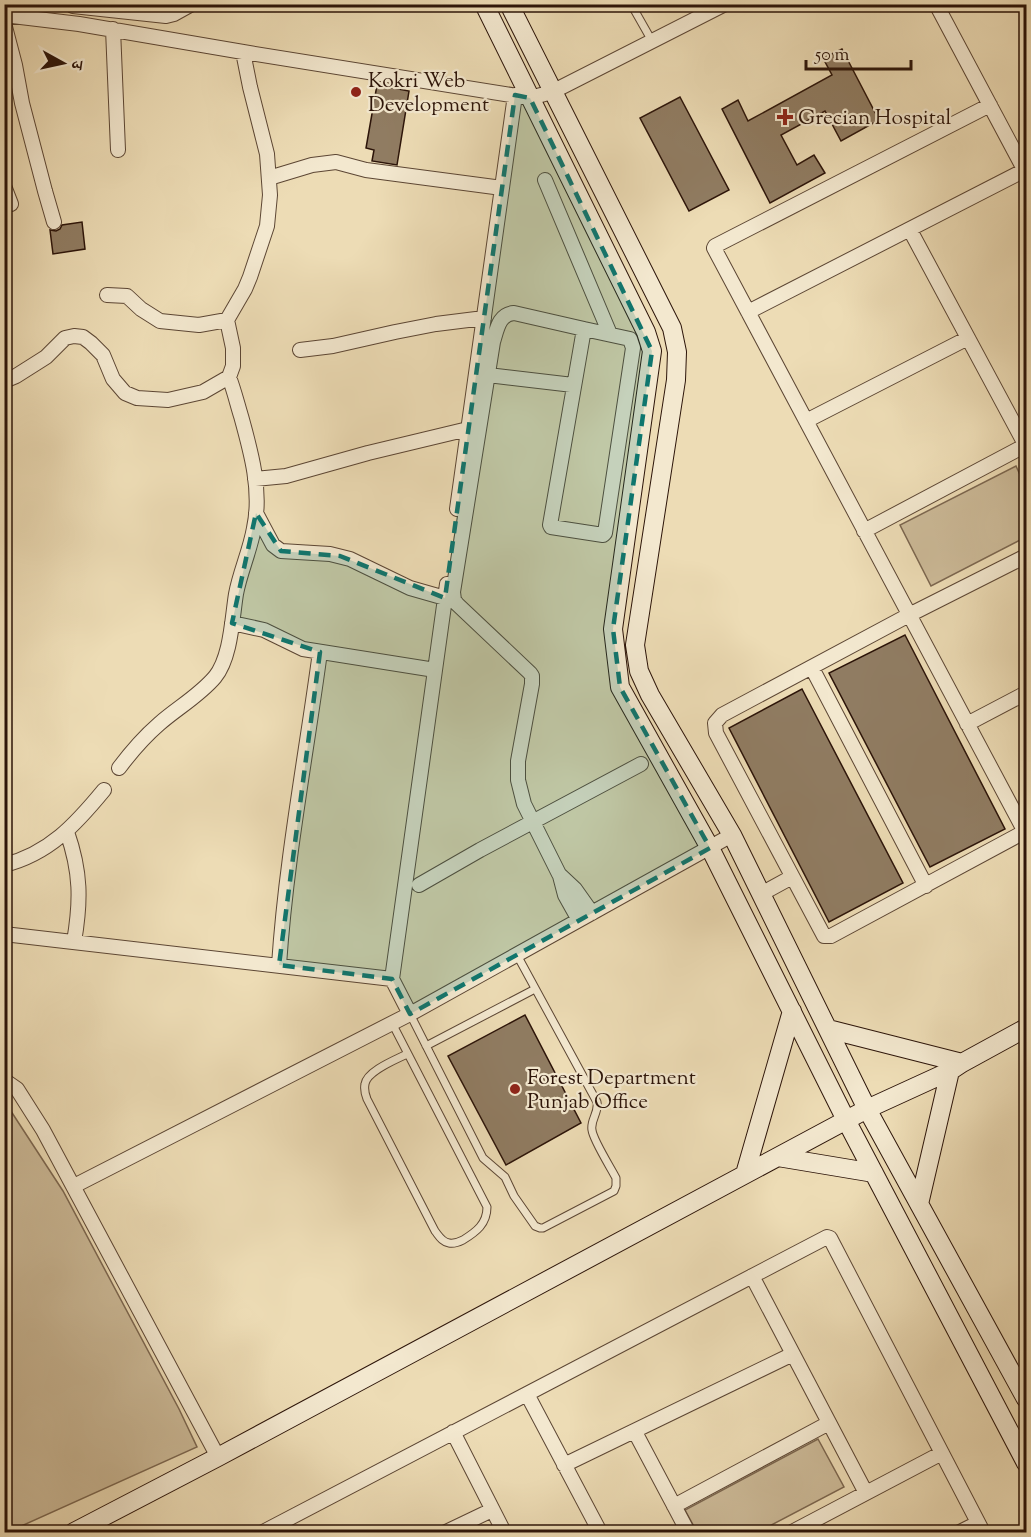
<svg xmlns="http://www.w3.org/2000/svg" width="1031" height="1537" font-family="'Sorts Mill Goudy','Noto Serif Devanagari',serif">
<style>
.green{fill:#ccba98;stroke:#7c6750;stroke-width:1.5}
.building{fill:#907c62;stroke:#2c1409;stroke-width:1.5}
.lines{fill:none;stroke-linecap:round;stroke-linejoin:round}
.service-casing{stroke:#5c4634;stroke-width:9}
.minor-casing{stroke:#5c4634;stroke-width:16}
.secondary-casing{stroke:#2c1409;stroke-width:20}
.service{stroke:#f3e8cf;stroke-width:7}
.minor{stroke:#f3e8cf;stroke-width:14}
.secondary{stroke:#f3e8cf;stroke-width:18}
.marked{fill:#0f766e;fill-opacity:0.2;stroke:#0f766e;stroke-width:4.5;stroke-dasharray:12 8;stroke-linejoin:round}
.poi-dot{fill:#8f2418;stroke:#f3e8cf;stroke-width:2}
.labels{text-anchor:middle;stroke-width:4.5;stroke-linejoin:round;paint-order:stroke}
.poi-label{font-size:21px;fill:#2c1409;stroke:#f3e8cf;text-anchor:start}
</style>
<rect width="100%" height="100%" fill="#eddcb5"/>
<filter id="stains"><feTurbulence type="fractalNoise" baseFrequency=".00333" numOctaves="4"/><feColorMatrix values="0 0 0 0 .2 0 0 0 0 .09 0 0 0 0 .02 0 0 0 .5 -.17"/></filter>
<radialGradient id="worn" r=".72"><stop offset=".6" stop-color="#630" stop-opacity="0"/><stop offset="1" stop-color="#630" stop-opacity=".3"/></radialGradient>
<!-- green -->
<path class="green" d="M1016 466 1026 488V537L931 586 900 525Z
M5 1102 63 1191 179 1409 197 1447 8 1532H4Z
M818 1439 844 1487 758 1532H697L685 1510Z"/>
<!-- building -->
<path class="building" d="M842 49 879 120 841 141 825 111 781 135 797 165 814 155 825 173 770 203 722 109 738 100 748 121 832 75 823 58Z
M377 85 409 91 397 165 372 161 374 150 366 148Z
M680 97 729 190 689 211 640 118Z
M82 222 85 249 53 254 50 230 56 231 60 229 62 225Z
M905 635 1005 829 930 867 829 673Z
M802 689 903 883 829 922 729 728Z
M525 1015 581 1123 506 1165 448 1056Z"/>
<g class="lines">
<defs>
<path id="service" d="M631 4 652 41
M410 1014 483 1158 505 1177 514 1196 535 1226 540 1228H543L614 1191 616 1186V1178C611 1168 593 1140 592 1130 590 1120 599 1113 597 1102L517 955
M392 1023 487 1207C487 1224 476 1232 463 1240 459 1242 454 1244 449 1243 442 1242 439 1236 435 1231L367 1099C365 1094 364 1089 365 1084 367 1071 395 1060 407 1054
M426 1046 535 989"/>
<path id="minor" d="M70 4 73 6 166 16 174 14 192 4
M936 4 1026 173
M4 15 79 24 243 52 530 98 552 92 725 4
M4 23 15 65 22 103 45 191 54 222
M113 29 118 150
M990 105 715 246 714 248 1025 832
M269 178 312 165 336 162 366 170 502 188
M545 180 610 334
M4 186 11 204
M910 230 1026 446
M748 312 1025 170
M227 320 245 289 250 277 267 226 270 195 267 154 250 87 243 52
M584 329 630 339 633 348 605 533 603 535 551 527 550 525 584 329 514 313C499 314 497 329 493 342L453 592 454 600 457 604 530 673 532 676V684L518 761V780L524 804 559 874 575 889 592 913
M300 350 333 346 395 332 436 324 484 318
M488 375 573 385
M4 381 16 376 46 357 65 338 74 336 83 337 91 343 103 355 113 379 125 393 137 398 168 400 203 392 229 377 233 366V348L227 320 199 325 160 321 141 309 127 296 107 295
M806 421 968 338
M255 479 286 476 368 453 468 429
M457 509 515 95
M256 513 273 545 281 551 330 554 350 559 410 588 445 598
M864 531 1026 445
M1026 556 909 615 722 715 715 723 716 733 824 936H831L1026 831
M232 623 264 630 303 649 435 670
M812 668 926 886
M967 724 1026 693
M119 768C131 752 144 737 159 724 177 708 199 696 215 677 231 657 232 619 236 594 240 572 250 551 254 528 262 491 251 452 241 416 237 403 234 390 229 377
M67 832C81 872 81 901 74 942
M4 865C49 854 76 824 104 790
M560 876 565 895 579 920
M419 885 480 850 641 764
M761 894 792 877
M4 934 392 979
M279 965C286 860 306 756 320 652
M410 1014 392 979 447 584
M4 1080 17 1089 43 1130 218 1457
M74 1186 410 1014 732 835
M752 1276 866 1493
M527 1394 600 1532
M453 1432 504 1532
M635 1432 688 1532
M564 1465 793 1354
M674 1506 829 1423
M263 1532 827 1237 830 1238 983 1532
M446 1532 492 1510
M792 1532 942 1453
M960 1532 978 1523"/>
<path id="secondary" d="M484 4 646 332 652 351 613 629 620 687 710 848 846 1120 1026 1463
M509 4 672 328 677 352 676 380 635 645 639 671 650 695 732 835 867 1109 1026 1399
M828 1029 962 1063
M778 1157 874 1173
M745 1174 792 1011
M919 1204 950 1071
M74 1532 218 1457 867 1109 950 1071 962 1063 1026 1028"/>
</defs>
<!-- service casing -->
<use href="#service" class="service-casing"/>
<!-- minor casing -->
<use href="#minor" class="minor-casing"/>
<!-- secondary casing -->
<use href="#secondary" class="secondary-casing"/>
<!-- service -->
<use href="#service" class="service"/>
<!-- minor -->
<use href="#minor" class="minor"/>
<!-- secondary -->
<use href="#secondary" class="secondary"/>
</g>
<!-- marked area -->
<path class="marked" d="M515 95 530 98 652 351 613 629 620 687 710 848 410 1014 392 979 279 965 320 652 232 623 256 513 281 551 340 556 445 598Z"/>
<!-- markers -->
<g class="poi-dot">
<circle cx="356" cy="92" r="6"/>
<path d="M782 108h6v6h6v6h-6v6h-6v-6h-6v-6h6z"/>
<circle cx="515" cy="1089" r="6"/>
</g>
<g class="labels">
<!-- poi labels -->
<g class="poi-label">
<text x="368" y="87">Kokri Web<tspan x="368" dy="24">Development</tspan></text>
<text x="798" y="124">Grecian Hospital</text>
<text x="527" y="1084">Forest Department<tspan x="527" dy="24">Punjab Office</tspan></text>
</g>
</g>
<!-- margin -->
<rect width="1031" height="1537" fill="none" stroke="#eddcb5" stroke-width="24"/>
<rect x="6" y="6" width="1019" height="1525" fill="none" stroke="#2c1409" stroke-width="3"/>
<rect x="12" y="12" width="1007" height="1513" fill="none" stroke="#2c1409" stroke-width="1.5"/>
<!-- north arrow -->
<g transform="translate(63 63) rotate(98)" stroke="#f3e8cf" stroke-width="4.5" paint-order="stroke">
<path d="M0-4.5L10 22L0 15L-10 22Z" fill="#2c1409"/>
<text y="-9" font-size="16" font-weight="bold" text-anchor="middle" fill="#2c1409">उ</text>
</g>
<!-- scale -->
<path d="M806 60v9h105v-9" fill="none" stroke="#2c1409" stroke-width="3"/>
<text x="815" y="60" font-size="18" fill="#2c1409" stroke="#f3e8cf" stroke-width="4.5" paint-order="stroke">50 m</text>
<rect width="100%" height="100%" filter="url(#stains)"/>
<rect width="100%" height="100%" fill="url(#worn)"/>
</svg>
